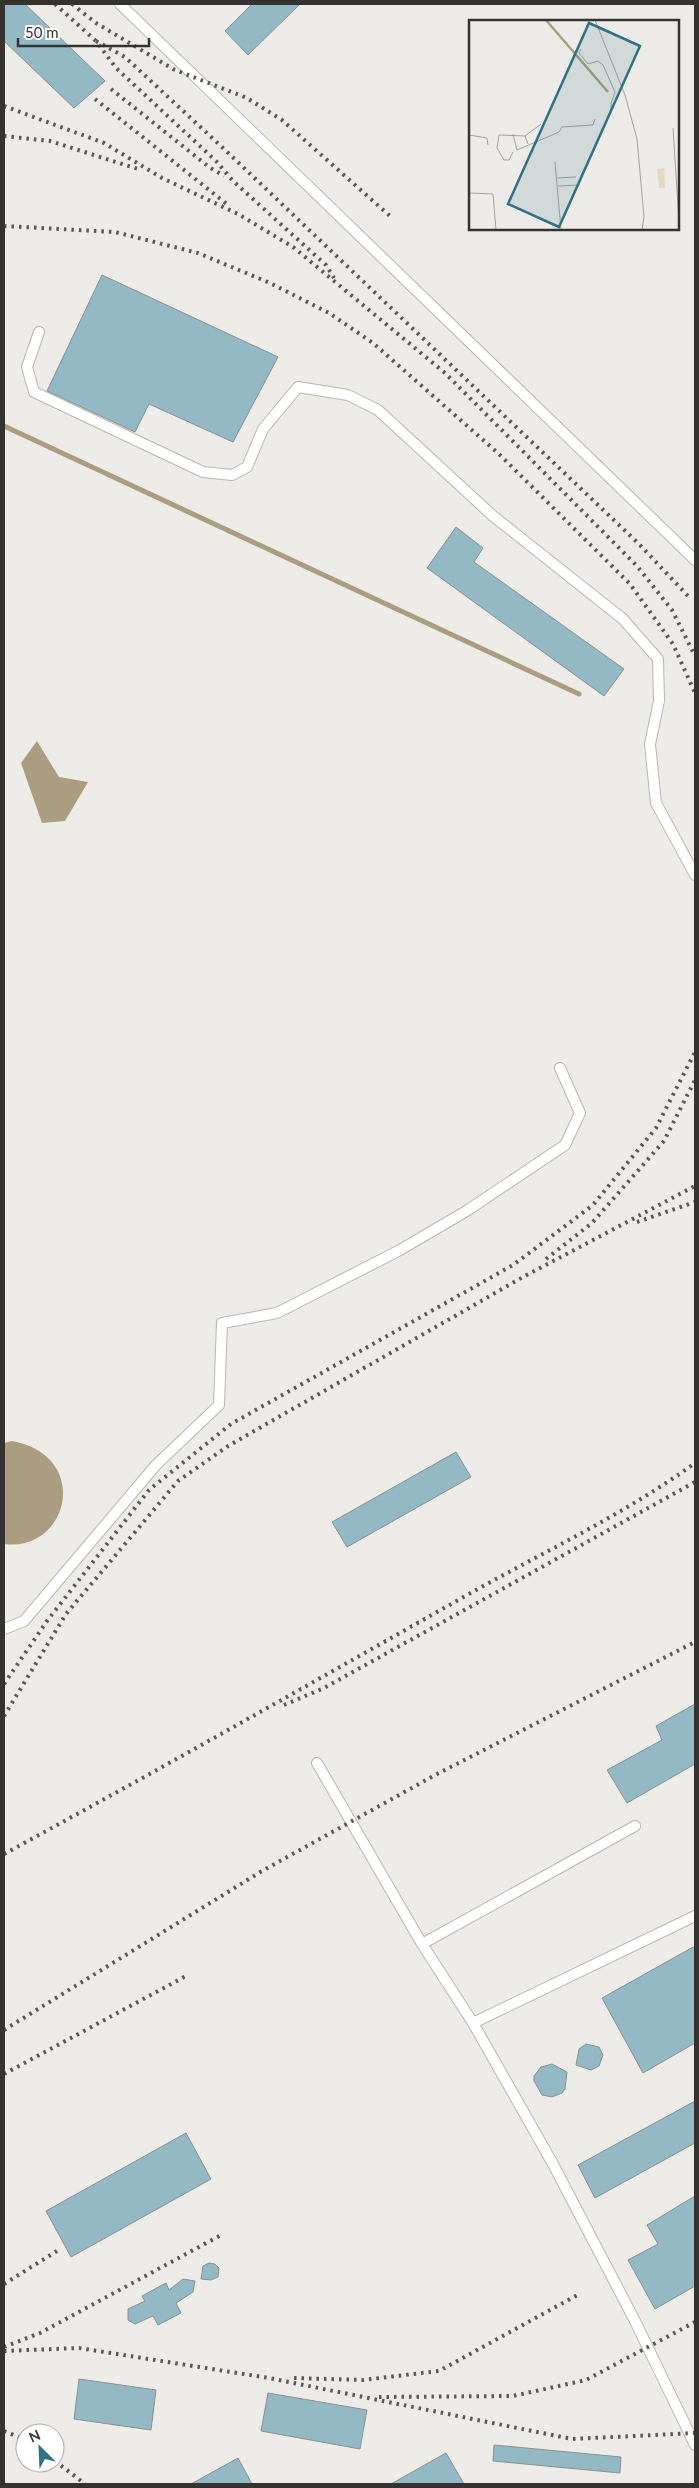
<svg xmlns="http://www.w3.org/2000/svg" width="699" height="2488" font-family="Lato,sans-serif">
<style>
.water{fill:#ab9d80}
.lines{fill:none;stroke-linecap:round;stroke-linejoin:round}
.stream{stroke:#ab9d80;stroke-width:5}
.building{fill:#93b9c5;stroke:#8b9092}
.lane-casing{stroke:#b8b6b2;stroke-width:12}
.lane{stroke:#fff;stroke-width:10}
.rail{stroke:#595855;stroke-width:4;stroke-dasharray:2.5 5;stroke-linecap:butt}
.inset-river{fill:none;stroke:#ab9d80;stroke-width:2.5}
.inset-road{fill:none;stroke:#a4a29f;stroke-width:1}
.view{fill:#307284;fill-opacity:0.15;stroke:#307284;stroke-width:2.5}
.inset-edge{fill:none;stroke:#343331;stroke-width:2.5}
</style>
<rect width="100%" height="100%" fill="#eeece8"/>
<!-- water -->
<path class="water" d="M37 741 59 777 88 782 65 821 42 823 21 763Z
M12 1441C93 1456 68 1553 4 1544V1443Z"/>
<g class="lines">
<!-- stream -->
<path class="stream" d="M4 426 579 694"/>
</g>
<!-- building -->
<path class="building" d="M4 4H25L105 81 74 108 4 41Z
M252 4H300L248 55 225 31Z
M102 275 278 357 233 442 149 404 135 432 47 391Z
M456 527 483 548 474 562 624 669 604 696 427 568Z
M456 1452 471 1477 347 1547 332 1522Z
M695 1704V1764L627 1803 607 1770 662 1740 656 1726Z
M695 1946V2043L643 2073 602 1998Z
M586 2044 599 2047 603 2055 599 2066 591 2070 576 2065 579 2049Z
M552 2064 567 2072 565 2089 562 2093 552 2097 542 2095 534 2081V2076L541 2067Z
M695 2101V2143L595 2198 578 2165Z
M186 2133 211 2179 71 2257 46 2211Z
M695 2196V2286L655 2309 628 2260 658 2244 647 2225Z
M209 2263 215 2264 219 2268 218 2277 211 2280 201 2279 203 2266Z
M183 2279 195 2281 193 2292 176 2303 181 2313 158 2325 153 2316 135 2324 128 2320V2309L145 2301 142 2296 166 2283 169 2290Z
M79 2379 156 2390 151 2430 74 2419Z
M268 2393 367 2410 360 2449 261 2431Z
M494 2445 621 2457 620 2473 493 2461Z
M446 2453 464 2484H391Z
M238 2458 252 2484H191Z"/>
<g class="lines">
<defs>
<path id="lane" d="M120 4 695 560
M39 332 27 367 34 392 203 472 232 475 247 467 263 429 298 387 348 395 378 410 493 516 623 619 658 659 659 701 650 744 656 803 695 875
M4 1629 24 1621 156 1465 219 1405 222 1323 277 1313 400 1250 468 1210 565 1145 580 1113 560 1068
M317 1763 422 1944 473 2023 553 2164 635 2321 695 2445
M422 1944 635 1826
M473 2023 695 1916"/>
</defs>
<!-- lane casing -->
<use href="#lane" class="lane-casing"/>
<!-- lane -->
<use href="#lane" class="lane"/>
<!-- rail -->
<path class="rail" d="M55 4 96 41 116 68 216 161 233 181 326 265 334 278
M72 4 96 23 173 69 247 98 282 120 390 216
M96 41 125 57 223 148 639 544 688 596
M111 89 209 167 224 176
M95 99 228 205
M4 106 104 143 162 178 238 214 293 247 445 373 637 566 672 610 695 656
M4 136 50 141 141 170
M4 226 115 232 198 253 270 283 329 313 373 343 499 454 630 584 673 644 695 693
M637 1222 695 1202
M546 1259 592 1223 664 1141 695 1080
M4 1684 47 1621 149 1490 231 1424 513 1265 593 1205 656 1128 695 1052
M284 1705 324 1688 695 1482
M4 1716 66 1614 178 1481 228 1446 523 1277 695 1186
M4 1854C157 1771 308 1685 460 1599 539 1554 622 1516 695 1463
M4 2030 262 1871 437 1774 695 1642
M4 2074 186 1976
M4 2284 57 2251
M4 2347 40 2333 223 2234
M4 2351 79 2348 269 2378 572 2439 695 2433
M294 2378 363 2380 439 2371 581 2293
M379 2397 513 2396 586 2380 695 2322
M4 2431 25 2440
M55 2461 85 2484"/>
</g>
<!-- overview -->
<g transform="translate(469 20)">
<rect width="210" height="210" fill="#eeece8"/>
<path d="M195 148 196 168H190L188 149Z" fill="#e4d9c2"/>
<path class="inset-river" d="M77 0 139 72"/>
<path class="inset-road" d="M126 0 156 75 168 119 175 197 173 210M112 29 110 33 119 44 129 41 134 45 146 72 142 83V92M204 108 210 202M44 114 48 130 90 112 93 107 124 105 126 99M0 115 18 118 19 125M59 124 56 116 72 104M44 132 40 140H35L28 128 30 115 56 116M86 142 92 210M88 158 107 157M89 166 111 165M0 173 24 174 27 210"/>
<path class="view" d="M120 3 171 26 90 207 39 184Z"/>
<rect width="210" height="210" class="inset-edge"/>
</g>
<!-- border -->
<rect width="699" height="2488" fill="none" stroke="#343331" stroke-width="10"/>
<!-- north arrow -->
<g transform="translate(40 2448) rotate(336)"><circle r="24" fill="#ffffff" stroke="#aeadad"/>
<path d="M0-4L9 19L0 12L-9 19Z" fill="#307284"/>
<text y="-8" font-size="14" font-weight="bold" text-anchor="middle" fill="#343331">N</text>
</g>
<!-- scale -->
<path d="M18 38v8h131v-8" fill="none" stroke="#343331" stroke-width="2.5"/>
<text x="25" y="38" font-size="15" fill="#343331" stroke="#ffffff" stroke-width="4" paint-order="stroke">50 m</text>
</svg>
